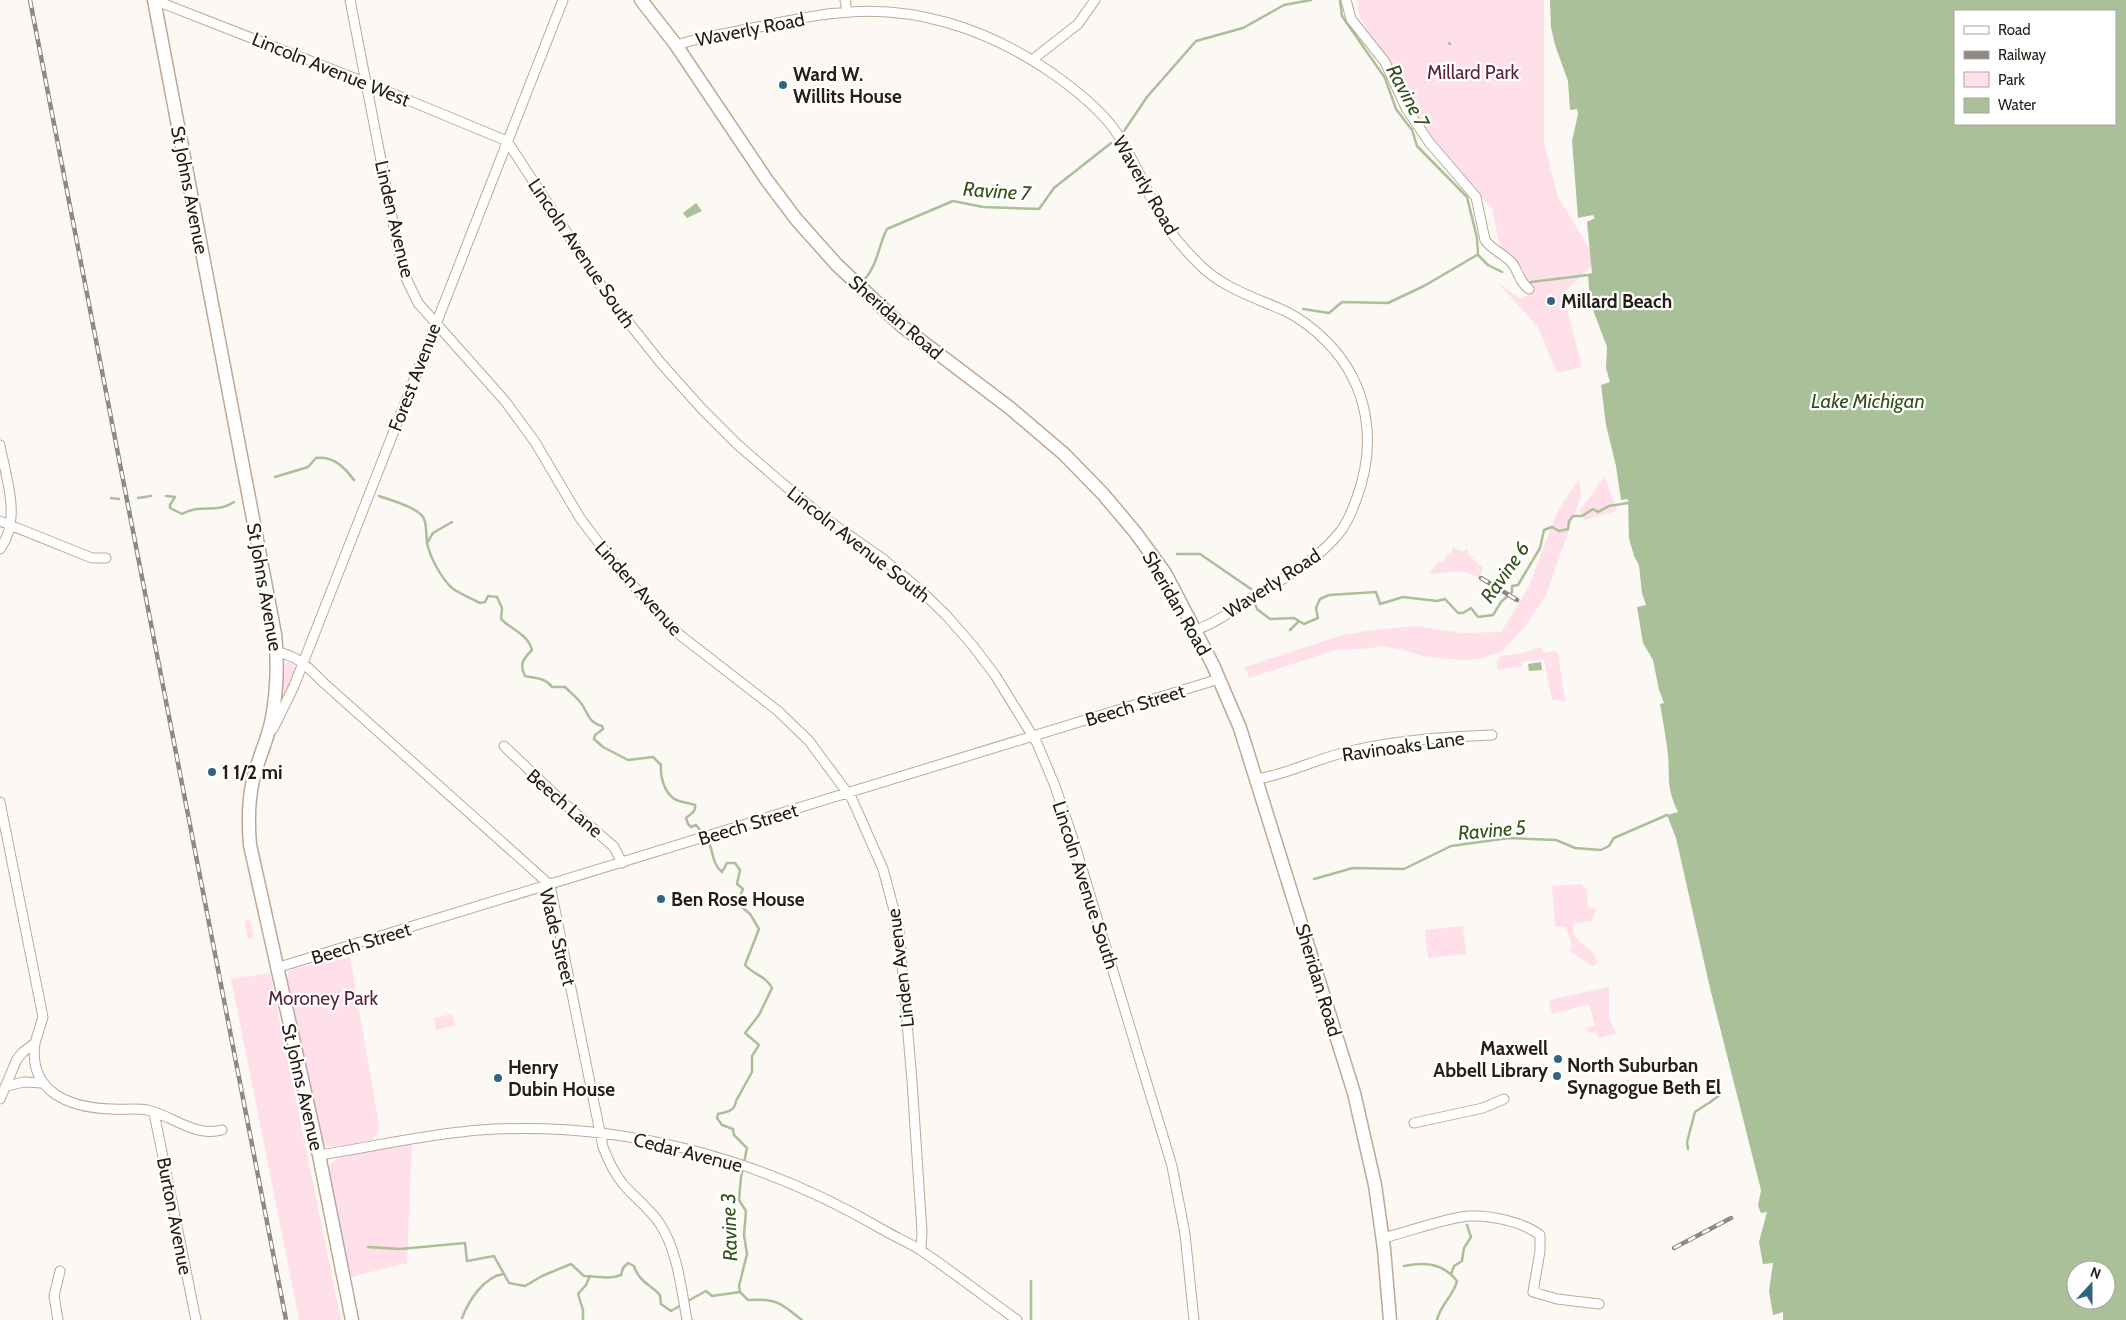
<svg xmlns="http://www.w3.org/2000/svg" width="2126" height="1320" font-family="Cabin,sans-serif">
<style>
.green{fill:#ffdfea}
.water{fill:#a9c098;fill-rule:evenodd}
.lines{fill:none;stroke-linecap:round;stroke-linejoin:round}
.stream{stroke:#a9c098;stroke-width:2.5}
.street-casing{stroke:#bda997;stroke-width:11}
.secondary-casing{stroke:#bda997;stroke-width:15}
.street{stroke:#fff;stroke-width:9}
.secondary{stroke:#fff;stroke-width:12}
.rail-casing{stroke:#8f8984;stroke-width:4.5}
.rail{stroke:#fff;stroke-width:2.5;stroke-dasharray:8;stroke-linecap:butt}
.poi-dot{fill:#306481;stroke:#fff;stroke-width:2}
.labels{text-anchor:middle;stroke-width:4.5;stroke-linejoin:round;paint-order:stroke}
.street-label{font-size:19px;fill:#261e17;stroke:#fff}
.park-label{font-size:19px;fill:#5c223c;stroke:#fff}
.poi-label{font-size:19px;font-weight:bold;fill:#261e17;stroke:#fff;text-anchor:start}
.water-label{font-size:20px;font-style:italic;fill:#345219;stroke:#fff}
</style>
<rect width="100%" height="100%" fill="#fcf8f4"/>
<!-- green -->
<path class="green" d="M1357 0H1544V144L1558 197 1597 261 1563 293 1582 367 1557 373 1538 327 1497 282 1519 298 1528 295 1523 269 1500 247 1492 208 1464 179 1421 123 1360 17Z
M1605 476 1617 511 1584 520 1580 510Z
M1579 479 1581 496 1546 595 1524 628 1501 652 1478 659 1461 660 1423 656 1404 650 1380 646 1373 648 1336 650 1249 678 1245 667 1342 635 1372 630 1415 626 1463 633 1501 632 1528 588 1558 510Z
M1452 547 1462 552 1468 548V554L1483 568 1479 578C1461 567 1449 573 1429 574L1439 561 1443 563 1446 555 1452 552Z
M1540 647 1544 653 1554 651 1558 653 1565 701 1552 700 1544 660 1522 662V666L1497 670V660L1501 656 1523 653Z
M288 662 297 667V670L281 704 283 665Z
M1581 884 1587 890 1588 907 1596 909 1592 921 1573 924C1572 942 1584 942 1592 952 1595 955 1596 959 1598 963L1592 966 1570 951 1572 944 1566 927 1555 926 1552 886Z
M250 920 254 937 248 939 245 921Z
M1463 926 1466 954 1428 958 1425 930Z
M350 957 380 1130 372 1140 355 1144 329 1147 322 1142 286 979 289 971 295 968Z
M270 973 341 1320H299L231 979Z
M1609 987V1018L1616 1034 1598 1038 1596 1031 1588 1033 1587 1028 1595 1026 1589 1004 1552 1014 1549 1000Z
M452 1014 455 1026 436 1030 434 1018Z
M412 1143 407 1263 351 1277 328 1168C338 1148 391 1146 412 1143Z"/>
<!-- water -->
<path class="water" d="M1550 0H2126V1320H1783V1312L1773 1315 1769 1291 1773 1263 1763 1264 1759 1242 1767 1212 1761 1213 1758 1206 1761 1190 1710 988 1676 838 1667 815 1678 812C1666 786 1670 781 1668 755 1666 738 1663 721 1660 704L1664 703 1659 690 1653 660 1643 643 1637 607 1646 605 1642 593 1639 565 1634 556 1629 538 1628 499 1621 500 1616 466 1606 425 1601 385 1610 382 1606 368 1607 347 1590 302 1588 274 1592 273 1587 222 1595 218 1593 215 1578 218 1572 141 1578 114 1577 109 1570 110 1568 81 1555 45 1551 27ZM2115 11V124H1955V11ZM2076 1270H2106V1300H2076Z
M696 203 702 211 687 218 683 213Z
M1541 662 1542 670 1529 671 1528 664Z"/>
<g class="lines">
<!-- stream -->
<path class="stream" d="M1340 0 1342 16 1385 78 1396 109 1412 130 1417 146 1467 197 1477 238 1478 255 1488 265 1502 272
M1449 43 1450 44
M1122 134 1147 97 1196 41 1243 28 1284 5 1311 0
M864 280C878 265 878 246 887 229L953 201 983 207 1039 209 1054 188 1111 143
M1531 282 1588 275
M1303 309 1329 313 1342 302 1388 303 1424 286 1477 255
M275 477 308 467 316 458C334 456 344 467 354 480
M166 496 175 497 170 505V508L182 514C201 503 217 514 234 502
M379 496C390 500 420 508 424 519 427 526 426 535 427 543
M111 498 119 499
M138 498 151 496
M452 522 433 533 427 543C430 557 441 578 452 588 460 594 471 598 480 603L485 602 488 596 497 597 502 608 501 619C513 631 528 634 532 650 523 659 519 664 525 676 535 678 546 678 552 687H565C571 693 579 699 583 706 589 716 589 722 602 726L603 729 595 735 594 739 603 747 628 760 653 757 661 765C660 776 664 791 673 798 679 803 688 802 695 805 696 812 691 814 686 818L688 824 691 827 696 825 704 835
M1177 554H1200L1251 589
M1255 604 1257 609 1270 619 1294 618 1304 624 1318 618 1316 608 1320 599 1329 595 1376 592 1380 604 1403 597 1437 601 1445 599 1458 613H1463L1471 608 1478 617 1493 615 1501 602 1512 592V586L1518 585 1540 548 1544 530 1552 527 1559 531 1568 529 1569 521 1573 516H1582L1593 509 1598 512 1609 506 1628 503
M1290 630 1299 621
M707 839C714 850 711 863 722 872L727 863H735L740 870 737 884 743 889 737 903 750 914 759 929 745 965C754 975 766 976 772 988L759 1015 745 1033 759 1045 752 1056V1072L736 1101C735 1111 727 1112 718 1114L717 1118 722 1125 733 1129 734 1135 747 1148 741 1177 739 1200 746 1211 744 1235 747 1254 739 1286 740 1292
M1314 879 1353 868 1404 869 1451 846 1509 838 1556 840 1575 848 1601 850 1609 846 1614 838 1667 815
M1709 1103 1721 1094
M1688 1149 1687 1142 1695 1112 1707 1104
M368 1247 400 1249 465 1243 467 1261 494 1256 509 1283 525 1286 542 1276 571 1264 584 1276C597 1276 609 1280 621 1275L623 1268 628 1263 634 1266C640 1283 649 1283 660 1295L661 1304 671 1311 681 1305
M1404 1266C1425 1262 1443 1263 1457 1281 1454 1295 1440 1305 1437 1320
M1451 1274 1454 1266 1462 1261 1464 1248 1471 1237 1467 1225
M686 1302 706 1291 712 1296 740 1292 748 1300C776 1298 781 1303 802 1320
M462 1318C469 1300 484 1277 503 1274
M583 1320V1310L578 1294 586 1285 590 1276
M1031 1320V1281"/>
<defs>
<path id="street" d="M154 0 367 83 507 141 610 299 660 362 701 408 738 445 789 489 819 514 883 559 920 590 946 615 973 646 995 675 1037 743 1055 786 1074 842 1172 1166 1185 1234 1194 1320
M350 0 398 248 405 276 418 303 505 401 535 442 580 518 623 575 680 635 778 711 809 741 852 799 883 869 899 929 912 1081 922 1232 921 1250
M845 0 847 12
M1346 0 1351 19 1385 62 1406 108 1429 142 1476 197 1485 240C1492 250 1504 254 1512 263 1519 272 1519 282 1529 289
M676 45C705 36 734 32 763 26 787 21 813 15 838 13 913 4 987 29 1049 71 1072 87 1097 106 1114 129 1134 157 1147 194 1164 222 1174 238 1186 251 1198 263 1222 288 1254 297 1285 311 1300 318 1315 330 1327 342 1370 386 1377 445 1356 500 1352 511 1347 523 1340 532 1318 560 1286 577 1256 595 1237 607 1217 623 1195 630
M1032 60 1078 24 1095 0
M0 445C6 479 22 519 0 549
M0 521 92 558H106
M277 652C301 657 308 668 325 684L550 885 603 1147C608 1160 614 1173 623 1184 635 1198 650 1209 660 1224 678 1252 681 1288 687 1320
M273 729 294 686 563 0
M504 746 566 805 614 847 622 863
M1257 779C1289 774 1318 758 1350 751 1396 740 1444 737 1492 735
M0 802 43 1017 35 1043 23 1052 17 1059 0 1099
M276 968 1219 679
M35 1043C28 1093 71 1108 112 1109 123 1110 136 1108 147 1110 174 1116 193 1137 222 1130
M7 1086 24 1082 42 1083
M154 1113 196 1320
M1414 1123 1483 1108 1504 1099
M319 1155C373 1147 426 1134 480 1130 622 1120 764 1159 885 1231 897 1238 910 1243 922 1251 954 1273 985 1297 1017 1320
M1383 1238C1408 1232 1445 1218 1469 1216 1491 1215 1523 1222 1540 1235V1251L1533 1292 1557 1299 1599 1304
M58 1320 54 1296 60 1271"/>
<path id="secondary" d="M154 0 275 634C278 662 277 690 272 718 268 739 258 759 253 780 248 802 248 822 250 845L319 1155 352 1320
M641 0 676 45 766 179 796 219 837 265 903 327 1010 408 1064 454 1103 494 1135 532 1165 573 1213 665 1240 728 1354 1093 1375 1185 1384 1249 1390 1320"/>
</defs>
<!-- street casing -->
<use href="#street" class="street-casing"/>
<!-- secondary casing -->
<use href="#secondary" class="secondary-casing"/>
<!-- street -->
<use href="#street" class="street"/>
<!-- secondary -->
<use href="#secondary" class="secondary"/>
<defs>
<path id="rail" d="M30 0 286 1320
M1481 578 1517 600
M1674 1248 1731 1218"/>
</defs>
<!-- rail casing -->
<use href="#rail" class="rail-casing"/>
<!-- rail -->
<use href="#rail" class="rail"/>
</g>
<!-- markers -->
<g class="poi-dot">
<circle cx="783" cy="85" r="5"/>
<circle cx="1551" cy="301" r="5"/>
<circle cx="212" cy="772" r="5"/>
<circle cx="661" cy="899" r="5"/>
<circle cx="1558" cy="1059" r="5"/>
<circle cx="1557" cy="1076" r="5"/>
<circle cx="498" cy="1078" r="5"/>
</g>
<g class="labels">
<!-- street labels -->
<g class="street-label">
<text transform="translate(750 29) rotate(-11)" y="7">Waverly Road</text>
<text transform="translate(331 69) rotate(22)" y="7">Lincoln Avenue West</text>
<text transform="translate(1146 185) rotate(60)" y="7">Waverly Road</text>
<text transform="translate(190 190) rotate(79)" y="7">St Johns Avenue</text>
<text transform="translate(395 219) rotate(77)" y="7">Linden Avenue</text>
<text transform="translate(582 253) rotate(56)" y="7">Lincoln Avenue South</text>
<text transform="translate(896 317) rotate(41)" y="7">Sheridan Road</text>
<text transform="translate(414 377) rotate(-69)" y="7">Forest Avenue</text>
<text transform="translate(859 544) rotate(38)" y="7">Lincoln Avenue South</text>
<text transform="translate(1272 583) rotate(-33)" y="7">Waverly Road</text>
<text transform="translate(265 587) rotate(80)" y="7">St Johns Avenue</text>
<text transform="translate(639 588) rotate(48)" y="7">Linden Avenue</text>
<text transform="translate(1177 603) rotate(60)" y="7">Sheridan Road</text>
<text transform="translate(1135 705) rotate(-17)" y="7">Beech Street</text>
<text transform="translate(1403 746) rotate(-8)" y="7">Ravinoaks Lane</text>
<text transform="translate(565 803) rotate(41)" y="7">Beech Lane</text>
<text transform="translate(748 824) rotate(-17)" y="7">Beech Street</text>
<text transform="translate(1086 885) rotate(72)" y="7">Lincoln Avenue South</text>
<text transform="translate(558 937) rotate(76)" y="7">Wade Street</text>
<text transform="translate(361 943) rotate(-17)" y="7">Beech Street</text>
<text transform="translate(900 968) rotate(-97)" y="7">Linden Avenue</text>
<text transform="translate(1319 980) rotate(73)" y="7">Sheridan Road</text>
<text transform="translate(303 1087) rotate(77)" y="7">St Johns Avenue</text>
<text transform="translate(688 1152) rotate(14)" y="7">Cedar Avenue</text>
<text transform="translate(175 1216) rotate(79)" y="7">Burton Avenue</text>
</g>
<!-- park labels -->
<g class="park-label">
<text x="1473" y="79">Millard Park</text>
<text x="323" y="1005">Moroney Park</text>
</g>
<!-- poi labels -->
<g class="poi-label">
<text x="793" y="81">Ward W.<tspan x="793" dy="22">Willits House</tspan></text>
<text x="1561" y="308">Millard Beach</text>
<text x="222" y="779">1 1/2 mi</text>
<text x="671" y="906">Ben Rose House</text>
<text x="1548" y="1055" text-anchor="end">Maxwell<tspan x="1548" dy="22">Abbell Library</tspan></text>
<text x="1567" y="1072">North Suburban<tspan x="1567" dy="22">Synagogue Beth El</tspan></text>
<text x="508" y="1074">Henry<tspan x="508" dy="22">Dubin House</tspan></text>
</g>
<!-- water labels -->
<g class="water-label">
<text transform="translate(1408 96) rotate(62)" y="7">Ravine 7</text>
<text transform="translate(997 191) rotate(4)" y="7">Ravine 7</text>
<text x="1868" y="408">Lake Michigan</text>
<text transform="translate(1505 572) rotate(-55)" y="7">Ravine 6</text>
<text transform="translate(1492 830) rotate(-5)" y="7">Ravine 5</text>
<text transform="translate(729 1227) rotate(-92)" y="7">Ravine 3</text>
</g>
</g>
<!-- legend -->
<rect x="1954" y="10" width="162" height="115" fill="#ffffff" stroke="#a8a5a2"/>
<rect x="1964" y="26" width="25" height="8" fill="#ffffff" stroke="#a8a5a2"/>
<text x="1998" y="35" font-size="15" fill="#261e17">Road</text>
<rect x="1964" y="51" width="25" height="8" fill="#8f8984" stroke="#a8a5a2"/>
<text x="1998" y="60" font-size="15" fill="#261e17">Railway</text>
<rect x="1964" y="72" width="25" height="15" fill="#ffdfea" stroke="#a8a5a2"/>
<text x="1998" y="85" font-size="15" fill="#261e17">Park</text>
<rect x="1964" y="98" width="25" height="15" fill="#a9c098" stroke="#a8a5a2"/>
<text x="1998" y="110" font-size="15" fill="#261e17">Water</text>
<!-- north arrow -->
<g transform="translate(2091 1285) rotate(21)"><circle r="24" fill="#ffffff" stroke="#a8a5a2"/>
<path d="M0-4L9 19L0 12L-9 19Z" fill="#306481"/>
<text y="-8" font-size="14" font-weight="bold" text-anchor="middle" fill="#261e17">N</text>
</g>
</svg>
